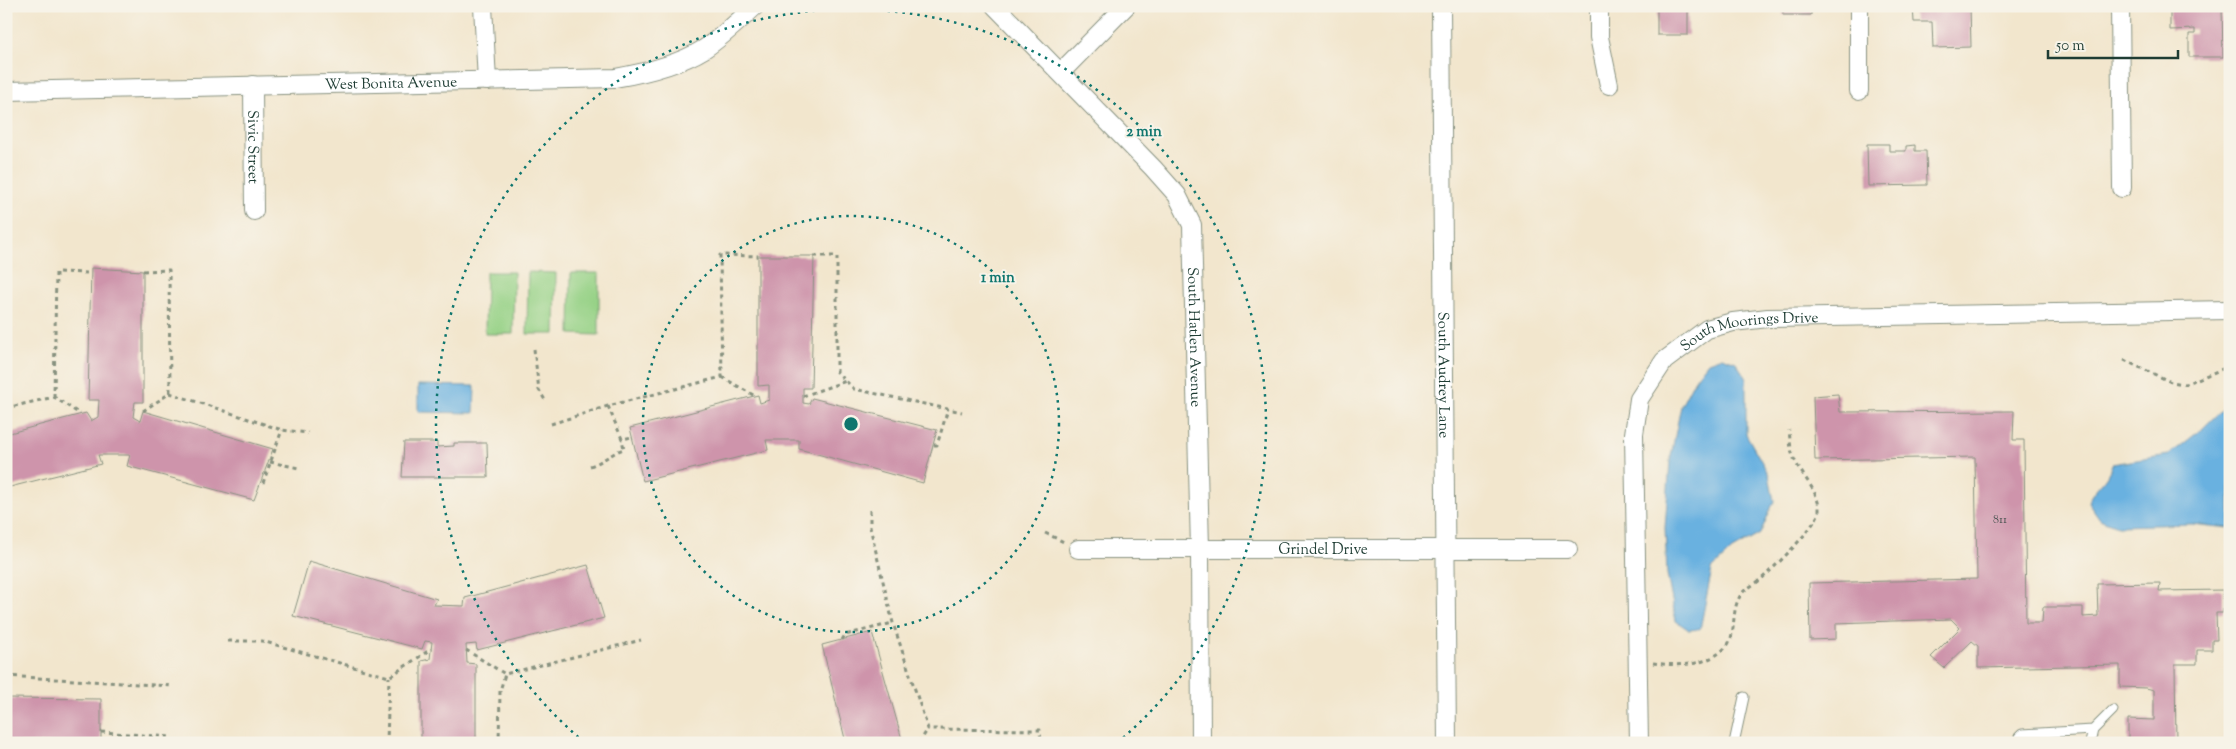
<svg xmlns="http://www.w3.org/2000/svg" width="2236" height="749" font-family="'Sorts Mill Goudy',serif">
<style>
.green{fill:#95d185;stroke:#5a875c}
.water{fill:#69b1e0;stroke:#44778a}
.building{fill:#ce94ab}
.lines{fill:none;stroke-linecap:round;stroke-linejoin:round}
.lane-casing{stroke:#889280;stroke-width:11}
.street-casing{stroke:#889280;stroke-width:20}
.path{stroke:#889280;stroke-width:3;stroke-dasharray:4 4;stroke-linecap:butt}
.lane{stroke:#fff;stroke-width:9}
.street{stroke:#fff;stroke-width:18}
.ring{fill:none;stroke:#0f766e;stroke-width:2.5;stroke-dasharray:2.5 5}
.labels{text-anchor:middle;stroke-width:4;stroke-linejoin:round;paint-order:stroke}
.number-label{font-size:12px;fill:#4b5352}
.street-label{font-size:15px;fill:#1f3d34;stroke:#f7f3e8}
.centre{fill:#0f766e;stroke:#f7f3e8;stroke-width:2.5}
.ring-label{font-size:15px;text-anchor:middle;font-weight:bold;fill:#0f766e;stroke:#f7f3e8;stroke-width:4;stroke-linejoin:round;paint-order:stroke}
</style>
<rect width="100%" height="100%" fill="#f7f3e8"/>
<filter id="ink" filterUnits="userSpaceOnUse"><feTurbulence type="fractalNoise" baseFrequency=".02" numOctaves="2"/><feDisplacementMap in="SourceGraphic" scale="10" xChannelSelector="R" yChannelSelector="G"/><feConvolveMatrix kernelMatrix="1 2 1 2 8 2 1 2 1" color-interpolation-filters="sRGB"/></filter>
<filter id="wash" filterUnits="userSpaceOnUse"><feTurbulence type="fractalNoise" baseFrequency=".0096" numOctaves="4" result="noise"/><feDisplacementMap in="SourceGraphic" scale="20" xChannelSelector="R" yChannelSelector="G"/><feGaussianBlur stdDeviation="1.12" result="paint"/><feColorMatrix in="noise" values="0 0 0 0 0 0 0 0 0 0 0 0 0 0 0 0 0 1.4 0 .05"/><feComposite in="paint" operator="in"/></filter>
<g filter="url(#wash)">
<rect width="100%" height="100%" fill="#f2e6cd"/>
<!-- green -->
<path class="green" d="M486 272H514L513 334H485Z
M528 272 556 273 555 334H527Z
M571 273H599V335L570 334Z"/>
<!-- water -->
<path class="water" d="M1722 357 1736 362 1746 379V434L1769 475 1774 501 1760 534 1732 550 1712 569 1700 629 1689 630 1676 621 1667 574 1665 528 1670 461 1681 406 1695 379 1708 362Z
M418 385 475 386 474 413 418 412Z
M2230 402V528L2191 524 2117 526 2100 519 2088 502C2096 484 2106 484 2112 464L2169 455 2202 429Z"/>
<g id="blocks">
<!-- building -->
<path class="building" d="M1657 6H1688V35H1657Z
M1783 6H1811V15H1783Z
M1913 6H1970L1971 47 1933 48 1932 22H1914Z
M2222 7 2223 57H2189V34H2195V29L2170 30V8Z
M1867 144H1889V151H1906V146L1915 145V151H1926L1927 185 1868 186Z
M758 256H814L811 388H803V403L809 404 812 398 937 430 923 483 799 449V440H766L768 450 643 481 630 428 758 395 760 403 769 400V385L758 386Z
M91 268 143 271V402H135L133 417 140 421 143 411 273 449 254 500 127 466 130 455H98L101 464 6 488V434L86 413 91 421 98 417 99 400H88Z
M1838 394 1840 412 2014 411 2013 440H2024L2026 623H2042L2043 607H2083V617L2098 616 2097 584 2160 583 2159 591 2223 590V613H2216L2217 640H2212V650H2197V664H2175L2176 743H2128V719L2154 720V690L2146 688 2120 687V665L1978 668V646L1972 641 1944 668 1931 657 1960 628 1951 619 1836 623V639L1810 640 1809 583 1977 579 1975 457 1815 460 1813 396Z
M404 442H437V447L454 446V443H487L488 477H402Z
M309 561 437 599 434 605 464 606 465 598 588 565 604 618 477 650 476 644 466 645 467 663 476 664V743H421V661L430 659 432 642 425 641 422 649 293 616Z
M872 632 903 743H846L822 645Z
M6 698 101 699V743H6Z"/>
</g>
</g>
<g filter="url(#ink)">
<use href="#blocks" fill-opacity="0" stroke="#889280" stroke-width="1"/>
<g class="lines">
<defs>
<path id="lane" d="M1734 743 1744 697
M2018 743 2019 737 2022 734 2093 730
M2090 743 2093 730 2113 710"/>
<g id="street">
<path d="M483 6 487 81"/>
<path id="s1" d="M995 6 1153 168 1177 195 1192 225 1200 549 1201 743"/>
<path id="s2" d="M1441 6 1447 743"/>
<path d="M1599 6V37L1609 85"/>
<path d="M1859 6V91"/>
<path d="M2120 6 2122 188"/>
<path d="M1061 72 1126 6"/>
<path id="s3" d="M253 85 254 211"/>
<path id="s4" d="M6 91 615 78C644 73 678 65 704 49 722 37 739 21 755 6"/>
<path id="s5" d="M1078 549H1568"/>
<path id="s6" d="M1639 743 1634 434 1639 399 1664 361 1707 329 1733 322 1768 318 2230 310"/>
</g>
</defs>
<!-- lane casing -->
<use href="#lane" class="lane-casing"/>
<!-- street casing -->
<use href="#street" class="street-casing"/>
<!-- path -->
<path class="path" d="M814 256H837V372L854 389 962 412
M143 271 169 270 170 393
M534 349 539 390 545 400
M2124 360 2171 382 2185 384 2230 366
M722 377 755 396
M803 396 846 381
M54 397 56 272 91 273
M608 406 622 439 632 437
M6 408 54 397 80 414
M143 411 170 393 282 430 308 433
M551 424 608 406 722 377 720 255 758 256
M934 445H937L948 409
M270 462 299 468
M590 466C603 462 611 453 624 449L622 439
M263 483 282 430
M870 510V527L893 623 928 729 1040 730 1041 743
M1045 533 1064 542
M842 640 845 635 893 623
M228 641H262L389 677 431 649
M466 650 505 674 641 640
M1653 663C1678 666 1706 667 1725 648 1739 634 1728 608 1744 591 1749 587 1755 584 1760 580 1772 570 1818 525 1819 511 1820 490 1797 472 1792 453 1790 446 1790 437 1789 430
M6 676 172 686
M101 732 171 737
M387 743 389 677
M499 743 500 691 505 674
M919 743 928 729"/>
<!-- lane -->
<use href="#lane" class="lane"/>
<!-- street -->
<use href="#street" class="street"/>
</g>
</g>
<!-- distance rings -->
<g class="ring">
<circle cx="851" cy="424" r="208"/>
<path d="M584 742A415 415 0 1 1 1118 742"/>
</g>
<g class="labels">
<!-- number labels -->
<g class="number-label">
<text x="2000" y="523">811</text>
</g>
<!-- street labels -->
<g class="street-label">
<text dy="5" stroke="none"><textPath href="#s4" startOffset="385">West Bonita Avenue</textPath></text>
<text dy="5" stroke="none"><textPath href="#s3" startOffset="62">Sivic Street</textPath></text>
<text dy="5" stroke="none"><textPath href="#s6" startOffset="484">South Moorings Drive</textPath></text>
<text dy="5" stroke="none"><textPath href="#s1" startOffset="408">South Hatlen Avenue</textPath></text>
<text dy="5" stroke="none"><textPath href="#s2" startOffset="369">South Audrey Lane</textPath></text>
<text dy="5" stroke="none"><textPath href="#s5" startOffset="245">Grindel Drive</textPath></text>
</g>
</g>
<circle cx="851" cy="424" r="8" class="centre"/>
<g class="ring-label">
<text x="1144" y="136">2 min</text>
<text x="998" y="282">1 min</text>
</g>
<!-- margin -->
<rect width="2236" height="749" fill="none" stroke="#f7f3e8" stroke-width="25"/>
<!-- scale -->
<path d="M2048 50v8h130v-8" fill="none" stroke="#1f3d34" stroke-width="2.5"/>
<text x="2056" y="50" font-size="15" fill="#1f3d34" stroke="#f7f3e8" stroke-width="4" paint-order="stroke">50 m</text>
</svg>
